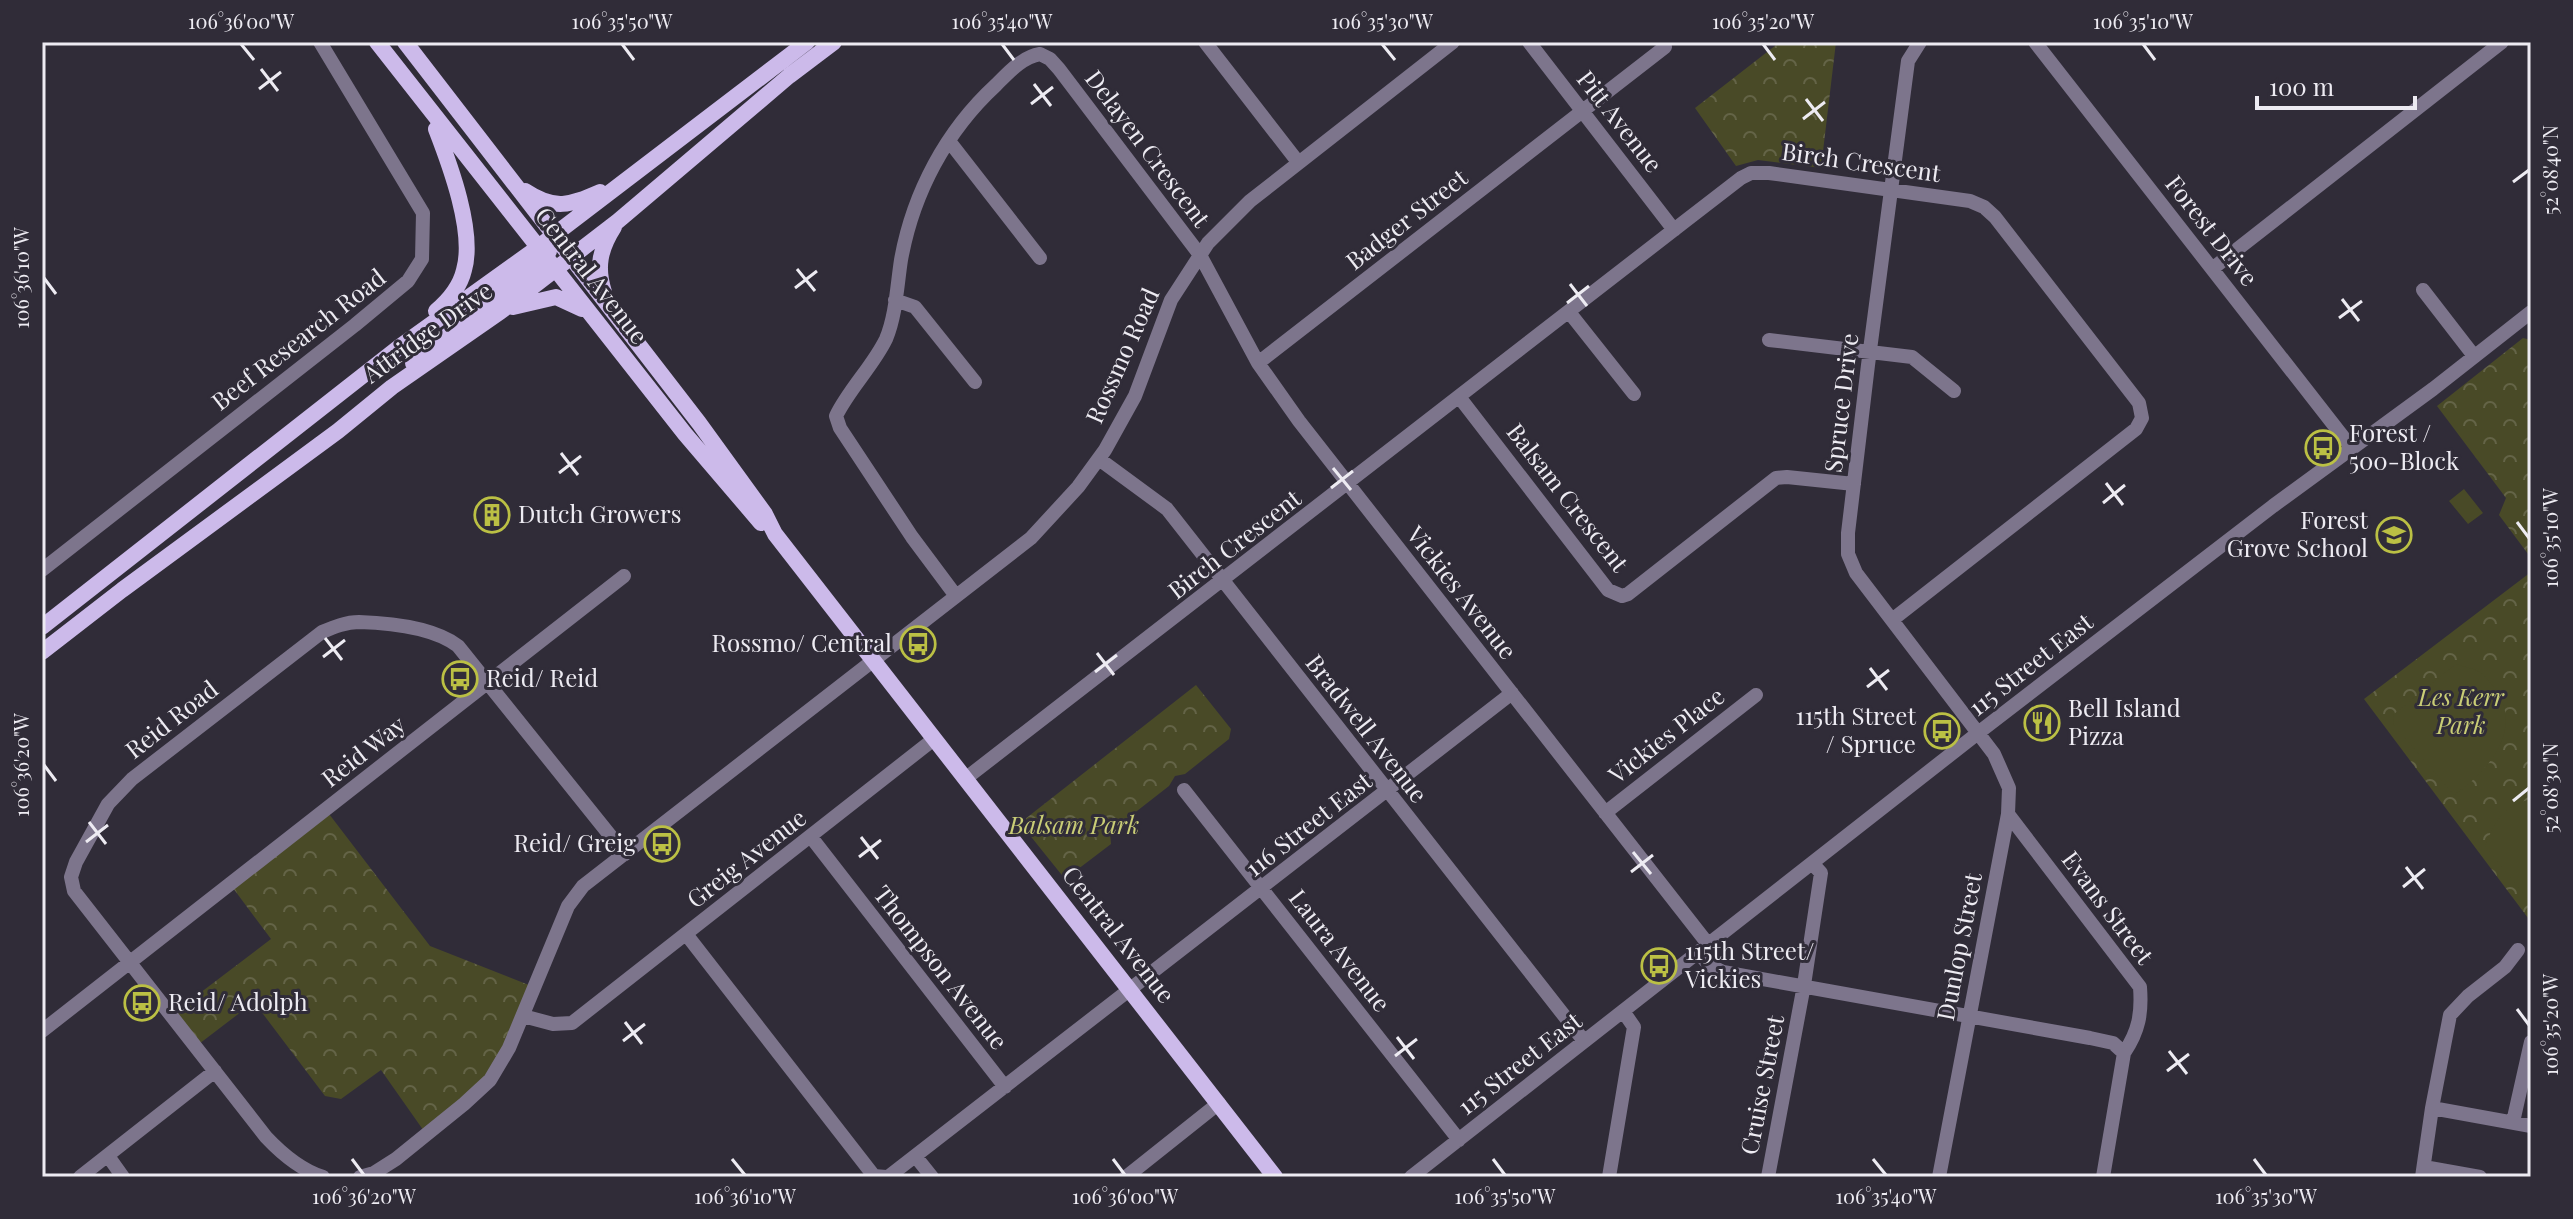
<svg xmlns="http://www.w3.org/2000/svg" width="2573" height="1219" font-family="'Playfair Display',serif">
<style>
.park{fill:url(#park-crowns)}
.pitch{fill:#494a27}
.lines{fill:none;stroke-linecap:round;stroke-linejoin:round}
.minor{stroke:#7d758c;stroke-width:14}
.major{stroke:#ccbaea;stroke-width:16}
.ticks{fill:none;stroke:#edebf2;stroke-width:3}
.labels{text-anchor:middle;stroke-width:6;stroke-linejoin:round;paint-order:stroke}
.street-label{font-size:24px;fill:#edebf2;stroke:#302c38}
.poi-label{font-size:24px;fill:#edebf2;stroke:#302c38;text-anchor:start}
.park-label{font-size:24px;font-style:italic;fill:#c9cd76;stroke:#302c38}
.neatline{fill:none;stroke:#edebf2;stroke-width:3}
.ticks-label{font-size:20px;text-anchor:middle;fill:#edebf2}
</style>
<defs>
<pattern id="park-crowns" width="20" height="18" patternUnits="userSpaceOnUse" patternTransform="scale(2)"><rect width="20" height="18" fill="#494a27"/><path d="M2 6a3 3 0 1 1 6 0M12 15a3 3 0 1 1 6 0" fill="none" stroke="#646447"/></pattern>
</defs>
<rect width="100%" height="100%" fill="#302c38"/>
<!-- park -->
<path class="park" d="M1780 42H1836L1821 168 1758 160 1736 166 1695 108Z
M2523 338 2531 340V558L2499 515 2506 498 2437 406Z
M2531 572V922L2364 699Z
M1196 685 1231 729 1229 739 1185 774 1175 776 1169 786 1110 832 1111 844 1065 879 1020 823Z
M326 810 430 946 534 987 490 1080 426 1134 381 1070 341 1099 325 1096 254 1002 195 1047 171 1015 271 939 230 884Z"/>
<!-- pitch -->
<path class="pitch" d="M2464 489 2483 513 2468 524 2449 501Z
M2456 664C2464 667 2473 668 2480 672 2485 675 2489 682 2493 686 2526 727 2489 771 2454 795L2393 724 2394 714Z
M2531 799V903L2485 846C2495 821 2503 806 2531 799Z"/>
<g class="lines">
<!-- minor -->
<path class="minor" d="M1205 42 1298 162
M1529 42 1674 230
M1920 42 1908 61 1868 365 1848 533V554L1856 573 1994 754 2009 788 2008 814 1939 1177
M2035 42 2351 447
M949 141 1040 258
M2212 269 2502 42
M2423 290 2474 356
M895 300 915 307 975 382
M1569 312 1634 394
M1769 340 1912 357 1954 391
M1258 363 1665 47
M1460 398 1608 590 1622 596 1628 594 1776 478 1787 477 1854 484
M1099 459 1167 509 1584 1041
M42 570 355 325 408 281 422 259 423 213 320 42
M956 596 912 537 840 428 836 416C849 389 873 366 886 339 896 315 897 286 901 260 913 193 946 131 996 85 1008 73 1022 57 1040 54L1050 59 1059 69 1200 255 1258 363 1299 421 1708 944
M965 779 1684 222 1741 178 1751 173H1769L1970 201 1984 207 1995 217 2139 403 2142 418 2136 429 1892 620
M1184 790 1459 1140
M1605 813 1756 695
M2008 814 2140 987C2142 1013 2139 1031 2124 1053L2103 1177
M811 837 1005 1087
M686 934 874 1176 886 1177
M1698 952 1709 965 1723 972 2090 1038 2113 1043 2124 1053
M523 1016 553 1024 572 1023 934 739
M42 1031 624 576
M2432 1108 2531 1126
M2513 1122 2531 1042
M108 1156 123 1177
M916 1157 932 1177
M2424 1167 2480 1177
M80 1177 215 1071
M323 1177C301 1170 282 1154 266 1137L74 891 71 877 76 862 108 804 132 779 322 632C334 627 346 622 359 622 390 623 433 627 458 646L625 854
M360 1177 374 1173 396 1159 464 1104 490 1080 509 1048 568 906 583 886 1031 538 1078 487 1105 450 1135 396 1171 300 1208 243 1250 201 1453 42
M888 1177 1512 693
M1126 1177 1219 1103
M1411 1177 1978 733 2273 506 2433 389 2531 312
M1609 1177 1634 1027 1623 1011
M1768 1177 1804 985 1821 873 1812 863
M2422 1177 2432 1108 2450 1015 2468 996 2505 967 2518 950"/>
<!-- major -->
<path class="major" d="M377 42 685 434 761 523
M405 42 699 423 765 514 775 534 1275 1177
M525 191C555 211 570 205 600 192
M604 292C596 267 600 249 614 227
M513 307 556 297 582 309
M436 311C449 300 460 287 464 270 475 232 450 165 436 129
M413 363 537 265 549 251
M42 627 398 348 529 254 807 42
M42 652 122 590 338 431 392 387 500 312 618 221 789 76 834 42"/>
</g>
<!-- ticks -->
<path class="ticks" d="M241 44 254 60M622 44 634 60M1002 44 1014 60M1382 44 1395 60M1763 44 1775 60M2143 44 2155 60M261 69 278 91M1034 84 1051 106M259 89 281 72M1806 99 1823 121M1031 104 1053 87M1803 119 1825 102M2513 182 2529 170M797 269 815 291M44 278 56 294M1570 284 1587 306M795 288 817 271M2342 299 2359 321M1567 303 1589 286M2339 318 2362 301M561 453 578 475M1333 468 1351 490M559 473 581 456M2106 483 2123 505M1331 488 1353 471M2103 503 2125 485M2517 522 2529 538M325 638 342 660M1097 653 1114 675M323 657 345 640M1870 668 1887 690M1095 672 1117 655M1867 687 1889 670M44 765 56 781M2513 801 2529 788M89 822 106 844M861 837 878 859M86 842 108 825M1633 852 1651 874M859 857 881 840M2406 867 2423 889M1631 872 1653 855M2403 887 2425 869M2517 1009 2529 1025M625 1022 642 1044M1397 1037 1414 1059M623 1041 645 1024M2169 1051 2187 1074M1395 1056 1417 1039M2167 1071 2189 1054M352 1159 364 1175M732 1159 745 1175M1113 1159 1125 1175M1493 1159 1505 1175M1873 1159 1886 1175M2254 1159 2266 1175"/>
<!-- icons -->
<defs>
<symbol id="bus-ring" viewBox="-11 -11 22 22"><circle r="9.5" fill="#302c38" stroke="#bbc044" stroke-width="1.5"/><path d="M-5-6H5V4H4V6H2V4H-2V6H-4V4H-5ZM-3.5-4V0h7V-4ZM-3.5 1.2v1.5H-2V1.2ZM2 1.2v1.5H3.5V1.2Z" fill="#bbc044"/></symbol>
<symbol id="building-ring" viewBox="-11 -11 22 22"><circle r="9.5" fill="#302c38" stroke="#bbc044" stroke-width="1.5"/><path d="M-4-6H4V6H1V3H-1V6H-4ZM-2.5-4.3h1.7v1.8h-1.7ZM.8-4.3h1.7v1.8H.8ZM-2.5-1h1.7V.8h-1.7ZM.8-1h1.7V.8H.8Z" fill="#bbc044"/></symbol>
<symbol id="school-ring" viewBox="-11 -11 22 22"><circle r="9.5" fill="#302c38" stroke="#bbc044" stroke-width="1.5"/><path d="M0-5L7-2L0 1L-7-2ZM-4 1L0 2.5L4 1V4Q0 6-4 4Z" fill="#bbc044"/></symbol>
<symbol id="restaurant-ring" viewBox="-11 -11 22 22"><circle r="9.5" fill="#302c38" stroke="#bbc044" stroke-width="1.5"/><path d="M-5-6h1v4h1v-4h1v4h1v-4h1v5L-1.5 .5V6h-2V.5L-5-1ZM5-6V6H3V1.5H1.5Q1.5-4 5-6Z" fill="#bbc044"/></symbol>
</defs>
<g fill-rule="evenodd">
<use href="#bus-ring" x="2303" y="428" width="40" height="40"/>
<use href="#building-ring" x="472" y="495" width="40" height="40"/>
<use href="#school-ring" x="2374" y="515" width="40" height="40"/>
<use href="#bus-ring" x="898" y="624" width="40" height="40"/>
<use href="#bus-ring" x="440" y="659" width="40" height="40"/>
<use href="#restaurant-ring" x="2022" y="703" width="40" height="40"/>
<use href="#bus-ring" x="1922" y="711" width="40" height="40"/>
<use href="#bus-ring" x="642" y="824" width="40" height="40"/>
<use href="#bus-ring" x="1639" y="946" width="40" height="40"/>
<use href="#bus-ring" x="122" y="983" width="40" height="40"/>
</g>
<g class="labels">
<!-- street labels -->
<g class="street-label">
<text transform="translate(1619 122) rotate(52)" y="8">Pitt Avenue</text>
<text transform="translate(1147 149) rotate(53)" y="8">Delayen Crescent</text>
<text transform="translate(1861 163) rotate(8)" y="8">Birch Crescent</text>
<text transform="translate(1407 220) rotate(-38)" y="8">Badger Street</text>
<text transform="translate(2211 231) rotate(52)" y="8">Forest Drive</text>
<text transform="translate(591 276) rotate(52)" y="8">Central Avenue</text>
<text transform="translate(428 333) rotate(-36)" y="8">Attridge Drive</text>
<text transform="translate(299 340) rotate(-38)" y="8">Beef Research Road</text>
<text transform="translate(1123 356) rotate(-66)" y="8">Rossmo Road</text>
<text transform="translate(1842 403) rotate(-83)" y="8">Spruce Drive</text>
<text transform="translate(1567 498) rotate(52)" y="8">Balsam Crescent</text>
<text transform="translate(1235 545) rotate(-38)" y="8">Birch Crescent</text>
<text transform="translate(1461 593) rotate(52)" y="8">Vickies Avenue</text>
<text transform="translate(2031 665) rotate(-38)" y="8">115 Street East</text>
<text transform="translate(172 720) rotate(-38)" y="8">Reid Road</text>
<text transform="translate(1366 729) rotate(52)" y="8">Bradwell Avenue</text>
<text transform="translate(1667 736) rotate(-38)" y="8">Vickies Place</text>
<text transform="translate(364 752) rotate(-38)" y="8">Reid Way</text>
<text transform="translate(1309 825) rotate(-38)" y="8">116 Street East</text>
<text transform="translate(747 859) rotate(-38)" y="8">Greig Avenue</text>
<text transform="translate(2107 908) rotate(53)" y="8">Evans Street</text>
<text transform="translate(1118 935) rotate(52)" y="8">Central Avenue</text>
<text transform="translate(1960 947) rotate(-79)" y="8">Dunlop Street</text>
<text transform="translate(1339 951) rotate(52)" y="8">Laura Avenue</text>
<text transform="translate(940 968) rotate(52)" y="8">Thompson Avenue</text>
<text transform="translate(1520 1064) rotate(-38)" y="8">115 Street East</text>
<text transform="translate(1763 1085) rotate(-79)" y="8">Cruise Street</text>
</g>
<!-- poi labels -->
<g class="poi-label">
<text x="2349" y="442">Forest /<tspan x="2349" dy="28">500-Block</tspan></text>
<text x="518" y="523">Dutch Growers</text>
<text x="2368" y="529" text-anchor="end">Forest<tspan x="2368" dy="28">Grove School</tspan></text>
<text x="892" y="652" text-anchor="end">Rossmo/ Central</text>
<text x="486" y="687">Reid/ Reid</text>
<text x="2068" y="717">Bell Island<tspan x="2068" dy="28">Pizza</tspan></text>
<text x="1916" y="725" text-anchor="end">115th Street<tspan x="1916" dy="28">/ Spruce</tspan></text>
<text x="636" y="852" text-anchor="end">Reid/ Greig</text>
<text x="1685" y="960">115th Street/<tspan x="1685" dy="28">Vickies</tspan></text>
<text x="168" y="1011">Reid/ Adolph</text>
</g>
<!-- park labels -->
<g class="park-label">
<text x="2461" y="706">Les Kerr<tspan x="2461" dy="28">Park</tspan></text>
<text x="1074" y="834">Balsam Park</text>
</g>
</g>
<!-- border -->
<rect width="2573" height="1219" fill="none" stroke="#302c38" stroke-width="88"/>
<!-- scale -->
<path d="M2257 96v12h158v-12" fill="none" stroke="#edebf2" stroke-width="4"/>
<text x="2269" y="96" font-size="24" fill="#edebf2" stroke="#302c38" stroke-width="6" paint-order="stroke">100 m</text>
<rect x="44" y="44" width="2485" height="1131" class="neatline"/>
<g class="ticks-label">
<text x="241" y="29">106°36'00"W</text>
<text x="622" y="29">106°35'50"W</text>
<text x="1002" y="29">106°35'40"W</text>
<text x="1382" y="29">106°35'30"W</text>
<text x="1763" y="29">106°35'20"W</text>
<text x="2143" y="29">106°35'10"W</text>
<text transform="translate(2551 170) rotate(-90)" y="7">52°08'40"N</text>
<text transform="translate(22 278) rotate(-90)" y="7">106°36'10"W</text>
<text transform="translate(2551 538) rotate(-90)" y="7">106°35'10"W</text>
<text transform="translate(22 765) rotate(-90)" y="7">106°36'20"W</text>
<text transform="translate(2551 788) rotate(-90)" y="7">52°08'30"N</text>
<text transform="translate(2551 1025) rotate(-90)" y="7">106°35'20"W</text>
<text x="364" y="1204">106°36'20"W</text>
<text x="745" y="1204">106°36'10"W</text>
<text x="1125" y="1204">106°36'00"W</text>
<text x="1505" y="1204">106°35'50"W</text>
<text x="1886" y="1204">106°35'40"W</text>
<text x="2266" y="1204">106°35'30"W</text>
</g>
</svg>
